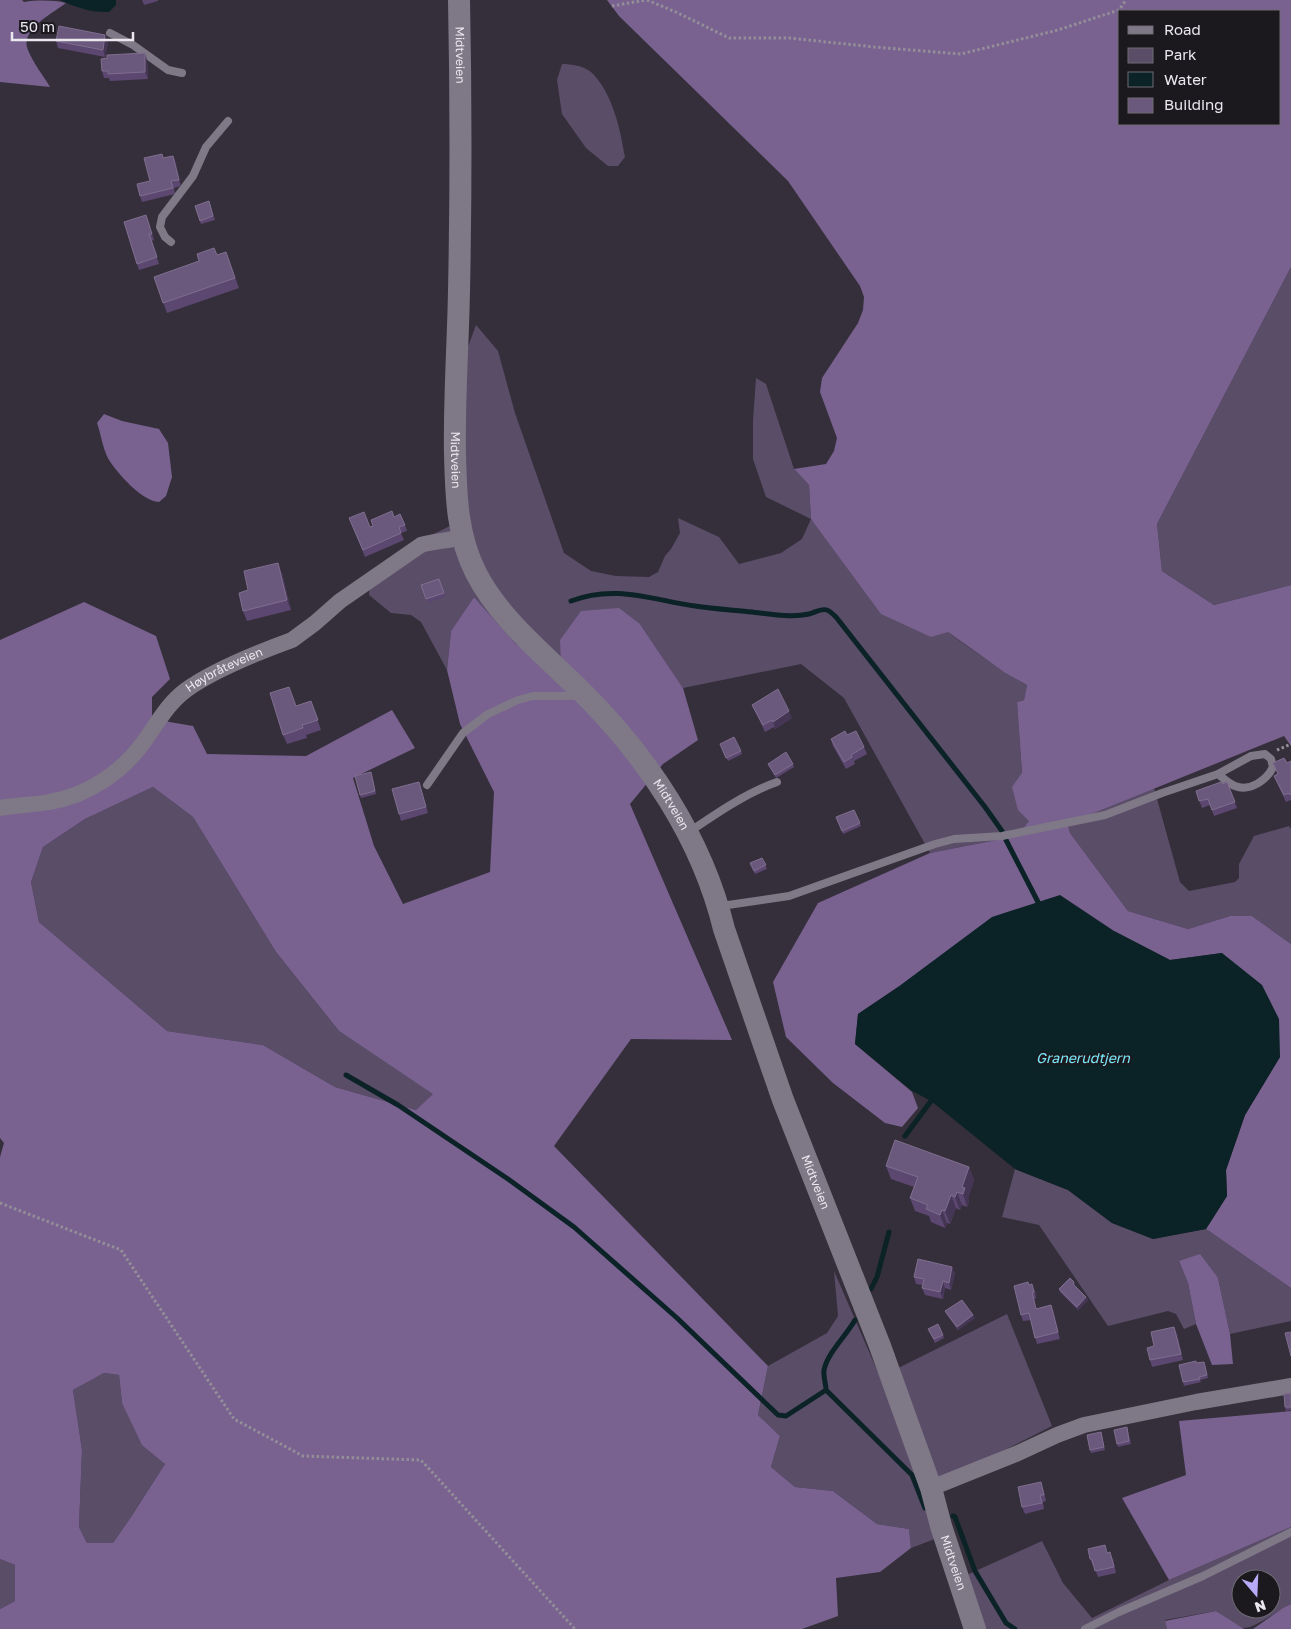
<svg xmlns="http://www.w3.org/2000/svg" width="1291" height="1629" font-family="'Golos Text',sans-serif">
<style>
.green{fill:#5a4d68;fill-rule:evenodd}
.forest{fill:#796290;fill-rule:evenodd}
.water{fill:#0b2226}
.lines{fill:none;stroke-linecap:round;stroke-linejoin:round}
.stream{stroke:#0b2226;stroke-width:5}
.path{stroke:#938e98;stroke-width:3;stroke-dasharray:2.5 2.5;stroke-linecap:butt}
.service{stroke:#7f7886;stroke-width:8}
.minor{stroke:#7f7886;stroke-width:16}
.secondary{stroke:#7f7886;stroke-width:22}
.wall{fill:#5c4770}
.shaded-wall{fill:#463655}
.building{fill:#6b587d;stroke:#7f6f8f}
.labels{text-anchor:middle;stroke-width:4;stroke-linejoin:round;paint-order:stroke}
.street-label{font-size:12px;fill:#ebe7ef;stroke:#1b191e}
.water-label{font-size:14px;font-style:italic;fill:#79e9fa;stroke:#1b191e}
</style>
<rect width="100%" height="100%" fill="#352f3b"/>
<!-- green -->
<path class="green" d="M562 64C571 64 584 66 591 72 613 93 620 129 625 157L618 166H608L586 148 562 114 557 80Z
M1291 267V585L1214 605 1162 571 1157 524Z
M476 325 498 351 515 413 564 553 591 571 616 576 649 577 658 572 665 556 671 549 680 533 678 518 719 537 739 564 781 553 802 539 811 519 766 497 753 459V420L756 378 766 384 794 469 809 485 811 519C881 577 949 640 1027 685L1024 700 1017 702 1022 773 1029 821 1017 836 930 853 844 698 801 664 683 688 640 624 562 663 516 644 474 597 451 631 447 670 421 622 411 615 391 613 369 595 370 575 409 546 450 526 444 412Z
M153 787 193 817 276 952 339 1031 434 1094 416 1110 335 1087 263 1045 167 1031 39 922 31 882 43 847 85 819Z
M1154 788 1180 882 1189 891 1235 882 1239 878V864L1254 836 1289 826 1291 829V944L1252 916H1230L1188 929 1128 911 1070 833 1067 821 1094 813Z
M1015 1169 1068 1190 1112 1223 1153 1239 1206 1229 1291 1288V1321L1230 1334 1218 1278 1179 1261 1188 1283 1196 1324 1184 1329 1176 1314 1168 1311 1108 1326 1039 1225 1002 1217Z
M834 1271 880 1377 1007 1314 1052 1426 922 1492 935 1539 911 1548 909 1529 877 1524 833 1491 795 1487 771 1467 780 1436 758 1415 768 1366 827 1333 838 1316Z
M104 1373 119 1375 122 1403 165 1464 131 1517 113 1543H87L79 1527 82 1450 73 1390Z
M1291 1527V1604C1278 1610 1255 1629 1242 1628 1233 1624 1224 1616 1216 1611L1165 1620 1167 1629H964L949 1583 1042 1541 1063 1583 1092 1618 1169 1580ZM1241 1579H1271V1609H1241Z
M0 1559 15 1565V1601L0 1609Z"/>
<!-- forest -->
<path class="forest" d="M0 0H22L24 2C37 0 54 0 66 3 53 13 19 30 28 50 33 63 43 75 50 87L0 82Z
M607 0H1291V267L1157 524 1162 571 1214 605 1291 585V746L1284 736 1094 813 1067 821 1070 833 1128 911 1188 929 1230 916H1252L1291 944V1288L1206 1229 1227 1196 1226 1170 1245 1115 1280 1057 1222 953 1170 960 1114 931 898 987 858 1014 855 1044 912 1092 918 1108 902 1127 885 1123 833 1083 786 1037 773 982 818 903 930 853 1017 836 1029 821 1018 810 1012 787 1022 773 1017 702 1024 700 1027 685 1004 672 948 632 931 637 881 614 811 519 809 485 794 469 826 464 834 451 837 438 820 392 822 378 858 323 863 310 864 297 860 286 788 181 619 16ZM1120 11H1280V124H1120Z
M104 414 122 421 159 429 168 443 172 477 166 496 159 502C142 501 118 474 109 460 103 450 101 434 97 423Z
M474 597 516 644 561 663 560 640 581 611 619 608 640 624 683 688 698 740 663 764 630 804 732 1040 631 1039 554 1146 768 1366 758 1415 780 1436 771 1467 795 1487 833 1491 877 1524 909 1529 911 1548 880 1572 836 1578 838 1616 802 1629H0V1609L15 1601V1565L0 1559V1157L4 1143 0 1138V640L84 602 156 636 170 679 152 697V719L193 726 207 754 306 756 392 710 415 748 353 778 374 846 403 904 490 872 494 792 460 724 447 670 451 631ZM153 787 193 817 276 952 339 1031 433 1094 416 1110 335 1087 263 1045 167 1031 39 922 31 882 43 847 85 819ZM104 1373 119 1375 122 1403 142 1445 165 1464 131 1517 113 1543H87L79 1527 82 1450 73 1390Z
M1200 1254 1218 1278 1230 1334 1233 1364 1212 1365 1196 1324 1188 1283 1179 1261Z
M1291 1411V1527L1169 1580 1122 1498 1186 1475 1179 1421Z
M1291 1604V1629H1253L1283 1608Z
M1216 1611 1244 1629H1167L1165 1621Z"/>
<!-- water -->
<path class="water" d="M60 0H116V5L109 12C91 13 76 7 60 0Z
M1060 895 1114 931 1170 960 1222 953 1262 985 1279 1019 1280 1057 1245 1115 1226 1170 1227 1196 1206 1229 1153 1239 1112 1223 1068 1190 1015 1169 931 1101 912 1091 855 1044 858 1014 898 987 992 917Z"/>
<g class="lines">
<!-- stream -->
<path class="stream" d="M571 601C615 584 652 600 695 606 714 609 733 610 752 612 769 614 791 618 809 614 814 613 821 608 827 610 830 611 834 615 836 617L985 807 1002 831
M1006 840 1038 902
M346 1075 398 1105 508 1179 574 1227 677 1318 778 1415 786 1416 826 1390
M905 1136 931 1101
M871 1289 877 1277 889 1232
M855 1320C846 1336 828 1352 824 1370 823 1376 826 1384 826 1390L912 1475 925 1508
M953 1516 955 1517 975 1571 1006 1623 1015 1629"/>
<!-- path -->
<path class="path" d="M647 0 676 12 729 38H789L874 47 961 54 1058 30 1119 10 1126 0
M612 6 646 0
M1277 750 1291 744
M0 1203 121 1250 234 1419 303 1456 421 1460 575 1629"/>
<!-- service -->
<path class="service" d="M110 33 133 45 168 70 182 73
M171 242 165 237 160 227 162 217 193 176 206 147 228 121
M427 785 463 733 488 714 518 700 533 696H580
M689 832C717 813 746 793 777 782
M721 906 789 896 935 844 954 839 1002 836 1105 815 1162 793 1218 774 1251 756 1265 754 1271 759 1273 767C1267 780 1250 792 1235 786 1229 784 1223 778 1218 774
M1085 1629 1119 1612 1203 1576 1291 1532"/>
<!-- minor -->
<g class="minor">
<path id="s1" d="M0 808C16 805 33 805 49 802 87 796 121 773 143 743 157 724 167 704 186 690 215 669 259 652 292 640L315 623 340 601 421 545C434 541 448 541 462 537"/>
<path d="M931 1488 1016 1454 1057 1435 1084 1425 1196 1402 1291 1386"/>
</g>
<!-- secondary -->
<path class="secondary" id="s2" d="M459 0C461 97 461 194 459 291 458 345 454 400 455 454 456 496 457 536 476 573 500 620 545 655 581 691 647 756 702 838 724 929L783 1100 880 1346 931 1488 941 1526 975 1629"/>
</g>
<!-- wall -->
<path class="wall" d="M142 0H158V1L144 5Z
M105 35 108 42 105 57 58 48 56 41Z
M147 60 148 79 110 81 109 78H104L102 71Z
M162 154 163 158 173 156 181 186 174 188 175 194 142 202 140 196 150 181Z
M209 201 215 220 201 224 195 206Z
M146 215 154 240 152 241 159 264 139 270 137 264Z
M226 252 239 288 167 313 154 277Z
M394 517 405 525 407 531 401 533 404 540 365 557 349 518 370 527 373 526 371 520Z
M282 573 291 610 247 621 243 611 248 590Z
M439 579 446 596 428 603 421 585Z
M311 701 321 730 306 735 307 738 287 744 283 735 296 706Z
M752 705 792 718 775 729 774 727 765 732 755 711Z
M847 735 864 747 867 754 854 761 855 764 846 769 833 746 831 739Z
M721 747 741 751 742 754 728 761Z
M1291 761V800L1286 802 1277 783 1274 776 1278 774 1273 763H1287Z
M768 764H793L794 767 776 778Z
M372 775 376 794 361 798 360 795Z
M419 782 428 813 401 821 399 814Z
M1227 782 1237 808 1214 816 1210 805 1202 808 1196 791Z
M854 810 861 826 843 834 836 817Z
M762 858 767 869 755 874 750 863Z
M886 1166 969 1167 974 1180 968 1198 969 1201 967 1207 962 1205 960 1210 956 1208 950 1224 947 1223 945 1228 931 1222 929 1216 915 1211 910 1198 914 1187 891 1179Z
M955 1273 951 1290 945 1288 943 1299 925 1295 922 1288 923 1285 916 1284 914 1277Z
M1074 1282 1075 1286 1086 1297 1088 1300 1078 1310 1060 1292 1059 1289Z
M1030 1285 1035 1291 1036 1298 1034 1299 1036 1309 1051 1305 1060 1339 1037 1344 1031 1320 1023 1321 1021 1315Z
M945 1311 973 1315 975 1318 958 1330 947 1315Z
M928 1329 943 1335 944 1338 935 1343Z
M1177 1333 1183 1360 1152 1367 1150 1360 1154 1346Z
M1196 1363 1205 1365 1208 1378 1200 1380 1201 1382 1184 1386 1183 1382Z
M1291 1393V1410L1286 1411 1285 1407Z
M1127 1427 1131 1444 1118 1447 1117 1444Z
M1101 1432 1105 1450 1091 1453 1090 1450Z
M1043 1488 1046 1501 1043 1502 1044 1509 1025 1514 1022 1507Z
M1108 1553 1113 1559 1116 1573 1098 1577 1094 1566H1093L1090 1559Z"/>
<!-- shaded-wall -->
<path class="shaded-wall" d="M105 35 108 42 105 57 103 50Z
M145 53 147 60 148 79 145 72Z
M173 156 176 162 181 186 179 180Z
M278 563 282 573 291 610 287 600Z
M789 711 792 718 775 729 773 722Z
M969 1167 974 1180 968 1198 969 1201 967 1207 963 1194 962 1187Z
M957 1192 962 1205 960 1210 955 1197Z
M951 1195 956 1208 950 1224 945 1211Z
M942 1210 947 1223 945 1228 940 1215Z
M952 1267 955 1273 951 1290 949 1283Z
M943 1281 945 1288 943 1299 940 1292Z
M1086 1297 1088 1300 1078 1310 1077 1307Z
M1051 1305 1054 1312 1060 1339 1058 1332Z
M973 1315 975 1318 958 1330 957 1327Z
M1174 1327 1177 1333 1183 1360 1181 1354Z"/>
<!-- building -->
<path class="building" d="M59 26 105 35 103 50 56 41Z
M145 53V72L108 74V71H102L101 59 107 58V55Z
M162 154 163 158 173 156 179 180 171 181 173 188 140 196 137 184 150 181 144 158Z
M209 201 213 216 200 221 195 206Z
M146 215 152 234H149L157 257 137 264 124 222Z
M214 248 217 255 226 252 235 278 163 303 154 277 199 261 197 254Z
M392 511 394 517 400 514 405 525 399 527 401 533 363 550 349 518 364 512 370 527 373 526 371 520Z
M278 563 287 600 243 611 239 593 248 590 244 571Z
M439 579 444 593 426 599 421 585Z
M289 687 296 706 311 701 318 720 302 725 303 728 283 735 270 693Z
M778 689 789 711 773 722 772 720 763 725 752 705Z
M845 731 847 735 856 731 864 747 851 755 852 757 844 762 831 739Z
M734 737 741 751 726 758 720 744Z
M786 752 793 764 775 775 768 764Z
M1284 758 1287 763 1291 761V794L1290 795 1289 793 1284 795 1274 776 1278 774 1273 763Z
M371 772 375 791 360 795 355 776Z
M419 782 426 807 399 814 392 789Z
M1221 782 1222 784 1227 782 1235 802 1212 810 1208 799 1199 801 1196 791Z
M854 810 860 823 842 831 836 817Z
M762 858 766 865 754 871 750 863Z
M895 1140 969 1167 962 1187 965 1188 963 1194 957 1192 955 1197 951 1195 945 1211 942 1210 940 1215 926 1209 928 1205 910 1198 918 1177 886 1166Z
M918 1259 952 1267 949 1283 943 1281 940 1292 922 1288 924 1279 914 1277Z
M1070 1278 1074 1282 1073 1284 1086 1297 1077 1307 1059 1289Z
M1028 1282 1029 1285 1032 1284 1034 1292H1032L1036 1309 1051 1305 1058 1332 1035 1338 1029 1313 1021 1315 1014 1286Z
M962 1300 973 1315 957 1327 945 1311Z
M938 1324 943 1335 934 1339 928 1329Z
M1174 1327 1181 1354 1150 1360 1147 1348 1154 1346 1151 1332Z
M1291 1332V1356L1285 1333Z
M1196 1361V1363L1204 1362 1207 1375 1199 1377 1200 1379 1183 1382 1179 1365Z
M1291 1393V1407H1285L1284 1394Z
M1127 1427 1129 1441 1117 1444 1114 1430Z
M1101 1432 1104 1447 1090 1450 1087 1435Z
M1041 1482 1044 1495H1040L1042 1503 1022 1507 1018 1487Z
M1105 1545 1107 1553 1110 1552 1114 1567 1095 1571 1092 1559H1090L1088 1549Z"/>
<g class="labels">
<!-- street labels -->
<g class="street-label">
<text dy="4" stroke="none"><textPath href="#s2" startOffset="55">Midtveien</textPath></text>
<text dy="4" stroke="none"><textPath href="#s2" startOffset="460">Midtveien</textPath></text>
<text dy="4" stroke="none"><textPath href="#s1" startOffset="275">Høybråteveien</textPath></text>
<text dy="4" stroke="none"><textPath href="#s2" startOffset="880">Midtveien</textPath></text>
<text dy="4" stroke="none"><textPath href="#s2" startOffset="1285">Midtveien</textPath></text>
<text dy="4" stroke="none"><textPath href="#s2" startOffset="1690">Midtveien</textPath></text>
</g>
<!-- water labels -->
<g class="water-label">
<text x="1083" y="1063">Granerudtjern</text>
</g>
</g>
<!-- legend -->
<rect x="1118" y="10" width="162" height="115" fill="#1b191e" stroke="#6e6b72"/>
<rect x="1128" y="26" width="25" height="8" fill="#7f7886" stroke="#6e6b72"/>
<text x="1164" y="35" font-size="15" fill="#ebe7ef">Road</text>
<rect x="1128" y="48" width="25" height="15" fill="#5a4d68" stroke="#6e6b72"/>
<text x="1164" y="60" font-size="15" fill="#ebe7ef">Park</text>
<rect x="1128" y="72" width="25" height="15" fill="#0b2226" stroke="#6e6b72"/>
<text x="1164" y="85" font-size="15" fill="#ebe7ef">Water</text>
<rect x="1128" y="98" width="25" height="15" fill="#6b587d" stroke="#6e6b72"/>
<text x="1164" y="110" font-size="15" fill="#ebe7ef">Building</text>
<!-- north arrow -->
<g transform="translate(1256 1594) rotate(161)"><circle r="24" fill="#1b191e" stroke="#6e6b72"/>
<path d="M0-4L9 19L0 12L-9 19Z" fill="#b7abf8"/>
<text y="-8" font-size="14" font-weight="bold" text-anchor="middle" fill="#ebe7ef">N</text>
</g>
<!-- scale -->
<path d="M12 32v8h121v-8" fill="none" stroke="#ebe7ef" stroke-width="2.5"/>
<text x="20" y="32" font-size="15" fill="#ebe7ef" stroke="#1b191e" stroke-width="4" paint-order="stroke">50 m</text>
</svg>
